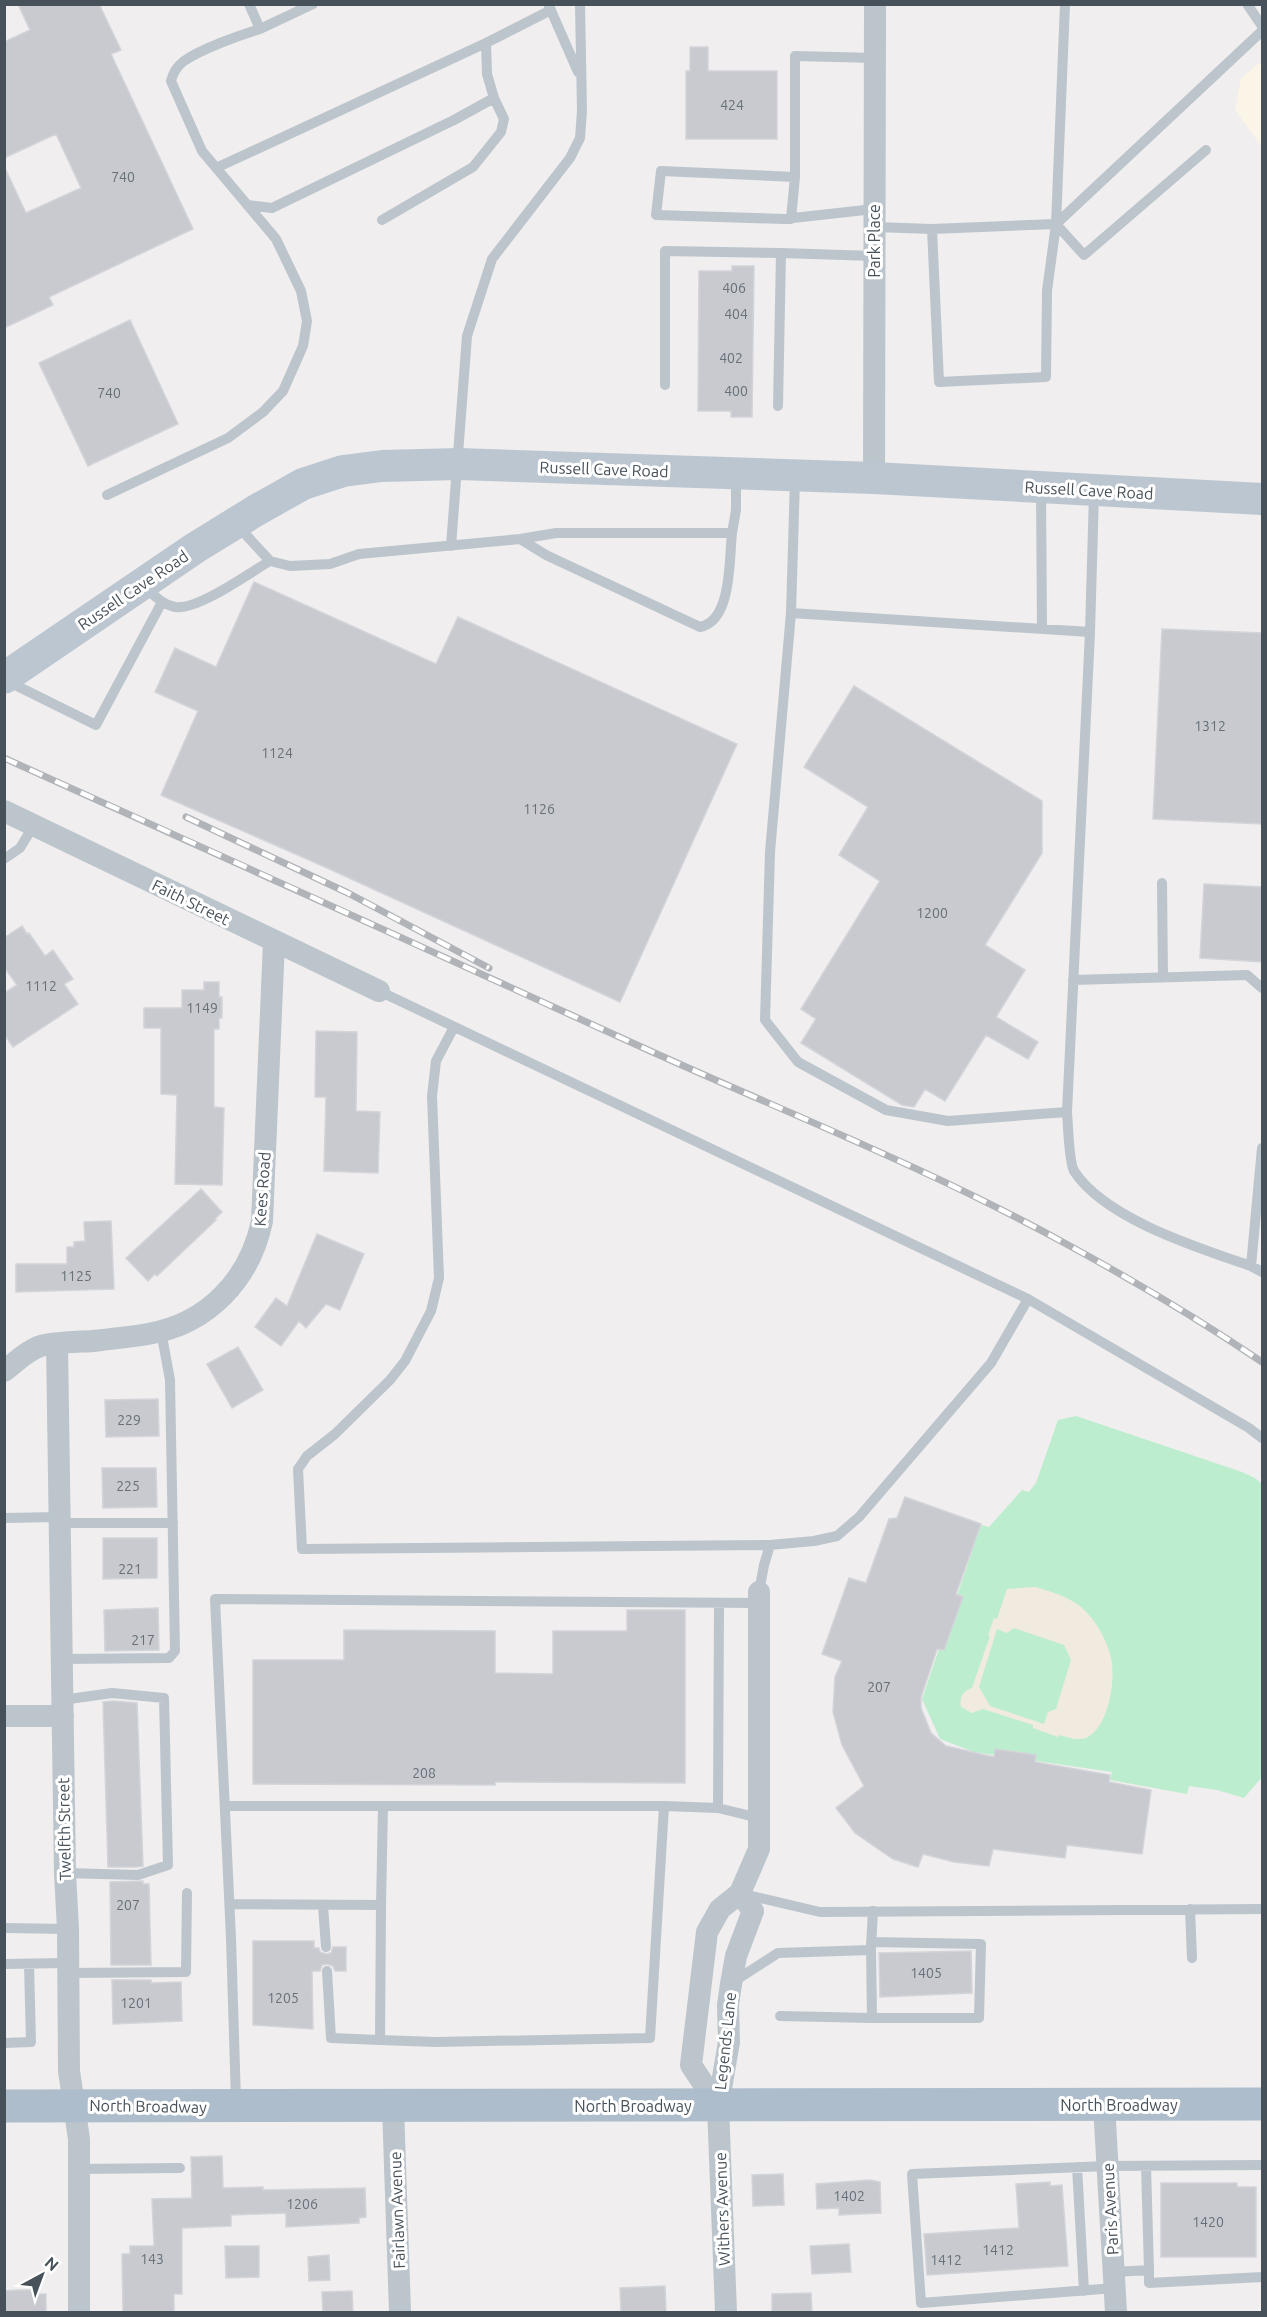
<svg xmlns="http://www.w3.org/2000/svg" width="1267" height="2317" font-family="Ubuntu,sans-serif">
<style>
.commercial{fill:#fbf5e7}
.green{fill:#bdedcf}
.sand{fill:#f1ebdf;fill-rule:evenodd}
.building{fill:#c8cad0;stroke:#d2d4d9;stroke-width:1.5}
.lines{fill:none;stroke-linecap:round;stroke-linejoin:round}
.lane{stroke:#bcc5cc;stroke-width:10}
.street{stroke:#bcc5cc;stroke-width:22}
.secondary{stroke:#bcc6d1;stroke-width:32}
.primary{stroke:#aebdcc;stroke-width:33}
.rail-casing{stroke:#b0b3b8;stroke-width:7}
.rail{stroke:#fff;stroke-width:4.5;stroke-dasharray:14;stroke-linecap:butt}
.labels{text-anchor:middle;stroke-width:6;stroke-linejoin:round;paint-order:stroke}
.number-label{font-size:14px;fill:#676f78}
.street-label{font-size:16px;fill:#47515a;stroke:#fff}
</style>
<rect width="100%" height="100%" fill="#f0eeee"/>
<!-- commercial -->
<path class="commercial" d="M1262 61V147L1235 110 1241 78Z"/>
<!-- green -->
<path class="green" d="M1076 1416 1242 1472 1255 1478 1262 1484V1777L1244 1798 1217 1790 1189 1786 1187 1794 1110 1780 1112 1772 974 1752 940 1739 922 1699 981 1525 989 1527 1022 1490 1029 1492 1036 1483 1058 1420Z"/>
<!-- sand -->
<path class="sand" d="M1035 1587C1052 1592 1067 1596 1081 1607 1096 1620 1107 1640 1111 1658 1116 1679 1109 1728 1086 1738 1077 1741 1067 1737 1059 1735L1058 1737 1033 1728V1725L983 1709 972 1713 961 1707C959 1697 963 1691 972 1688L990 1636 988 1635 994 1618 997 1619 1007 1589ZM1014 1628 1064 1645 1071 1660 1056 1709 1048 1712 1044 1724 990 1706 979 1687 997 1629 1007 1633Z"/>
<!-- building -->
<path class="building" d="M18 4H99L121 50 111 54 193 229 49 297 53 305 4 328V166L26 213 81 188 56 134 4 158V42L30 30Z
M690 47H708V71H777V139H686V71H690Z
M732 266H754L752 417H731V411H698L699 271H732Z
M130 320 178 424 88 466 39 363Z
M254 582 436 664 458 617 737 744 620 1002 325 867 161 795 198 711 155 692 175 648 216 667Z
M1162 629 1263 633V824L1153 819Z
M854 686 1042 801V853L985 945 1025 970 996 1017 1038 1042 1028 1059 986 1035 945 1101 925 1089 914 1107 902 1105 801 1043 816 1019 801 1009 880 881 839 855 868 807 804 767Z
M1204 884 1263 887V962L1200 958Z
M22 926 27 934 29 933 45 956 53 950 73 979 64 984 78 1004 13 1047 4 1034V993L17 985 4 967V938Z
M204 982H219V997H222V1018H219V1029H214V1107L224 1108 222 1185 175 1184 177 1095 161 1094V1028H144V1008H182V990H204Z
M316 1031 357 1032 356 1111 380 1112 378 1173 324 1171 326 1097H315Z
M201 1189 222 1212 215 1219 216 1220 157 1276 155 1274 148 1281 126 1258Z
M111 1221 114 1289 16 1292V1264H67V1247H74V1242L85 1241 84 1222Z
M317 1234 364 1254 340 1310 326 1304 306 1328 299 1321 281 1346 255 1327 276 1298 287 1306Z
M238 1347 263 1390 232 1408 207 1364Z
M158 1399 159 1436 106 1437 105 1400Z
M102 1468H156L157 1507 103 1508Z
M905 1497 981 1524 956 1594 963 1597 944 1650 937 1649 921 1697V1708L931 1733 946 1746 994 1757 995 1749 1036 1755 1035 1762 1110 1775 1109 1782 1151 1790 1142 1854 1067 1845 1065 1858 993 1849 989 1866 954 1862 923 1854 918 1867 893 1859 855 1833 836 1808 864 1786 842 1745 833 1712 835 1677 842 1661 822 1654 849 1578 866 1583 889 1519 897 1518Z
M103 1538H157V1578L103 1579Z
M158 1608 159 1650 105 1651 104 1610Z
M627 1610H685V1783L495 1782V1785L253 1784V1660H344V1630L495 1631V1673L553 1674V1631H627Z
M113 1701 137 1703 143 1866 137 1867H108L103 1702Z
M143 1881V1884H149L151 1965H111L110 1882Z
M253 1941H314V1948H319L320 1952 326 1954 331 1953 333 1947H346V1971H335L333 1966 327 1964 322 1965 320 1971H312L313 2029 253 2025Z
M971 1951 972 1993 880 1997 879 1953Z
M112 1980H151V1983L181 1982 182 2021 113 2024Z
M222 2156 223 2188 263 2187V2190L365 2188 366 2217 359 2218V2223L286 2227V2213L231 2215V2226L182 2228V2294H174V2313H123L122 2254H130V2246H154L152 2199 192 2198 191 2157Z
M783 2174 784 2205 753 2206 752 2175Z
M870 2180 880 2182 881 2213 839 2215V2208L817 2209 816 2184Z
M1050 2182V2186L1062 2185 1068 2266 927 2275 924 2234 1019 2228 1016 2184Z
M1161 2183H1237V2187H1256V2257H1161Z
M849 2244 851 2272 812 2274 810 2246Z
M225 2246H259V2277L226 2278Z
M329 2255 330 2280 309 2281 308 2257Z
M665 2286 666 2313H621L620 2288Z
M18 2290H38V2294H46V2313H4V2291Z
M352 2291 353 2313H323L322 2292Z
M811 2293 812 2313H772V2294Z"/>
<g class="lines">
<!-- lane -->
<path class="lane" d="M1247 4 1262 26
M549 6 578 72
M260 29 313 4
M216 168 486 43
M795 177 661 171 656 215 784 219 874 209
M247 205 272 208 454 120 494 98 487 74 486 43 551 10
M791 219 795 177V56L875 58
M382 220 473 167 501 132 504 119 494 98
M1056 224 1084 255 1206 150
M874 227 932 229 939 382 1046 377 1047 291 1056 224 1065 4
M932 229 1056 224 1262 31
M665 385V251L781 253
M778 406 781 253 874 256
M795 479 791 613 770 852 765 1020 798 1062 886 1110 948 1121 1067 1112
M1041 490 1042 629
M1094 493 1090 632 1067 1112C1068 1124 1069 1163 1074 1171 1105 1219 1199 1248 1251 1266L1262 1272
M107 495 228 438 263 412 283 391 303 346 307 321 301 291 276 239 202 151 171 81C173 73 177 66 184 61 201 49 240 35 260 29L249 4
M237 525 270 561 290 566 330 564 359 554 520 539 556 533H732L736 510V475
M520 539 546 555 700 627C732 621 729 560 732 533
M451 546 467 336 492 259 570 158 580 138 582 111 580 4
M144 586C154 595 161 604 175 607 197 611 249 573 270 561
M791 613 1090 632
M7 681 96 725 162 602
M4 859 20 848 34 825
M1162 883 1163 977
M1073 980 1247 975 1262 988
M379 991 1028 1299 991 1363 859 1517 837 1536 814 1541 770 1545 764 1565 759 1592
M454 1027 436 1061 432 1096 439 1278 431 1311 405 1361 390 1380 335 1434 307 1456 298 1469 302 1549 770 1545
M1251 1266 1262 1148
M1028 1299 1249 1428 1262 1438
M4 1518 59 1517
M60 1523H173
M719 1603 718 1808 759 1818
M62 1659 169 1658 175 1651 170 1380 161 1331
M62 1700 112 1693 164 1698 168 1865 138 1875 65 1873
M225 1806H664
M743 1894 820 1912 1262 1909
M230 1904 381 1905 380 2040 436 2042 650 2038 664 1806 718 1808
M381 1905 383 1806
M323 1906 326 1947
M1190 1909 1192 1958
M4 1928 68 1929
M871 1942 981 1944 979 2018H872
M871 1947 873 1911
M4 1964 66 1963
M327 1971 331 2038 380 2040
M67 1973 186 1972 187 1893
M733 1982 778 1953 871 1950 872 2018 780 2016
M4 2043 31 2042 29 1964
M236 2101 231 1938 215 1599 759 1603
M1077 2167 1084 2291
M78 2169 180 2168
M1149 2270V2283L1262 2277
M1114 2272 1149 2270 1146 2166
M1115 2288 921 2303 912 2174 1107 2166 1262 2165"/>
<!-- street -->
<path class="street" d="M874 478 875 4
M4 811 379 991
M57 1345 65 1873 68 1929 69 2071 79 2139V2312
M4 1371C15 1363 25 1352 38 1347 50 1342 79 1342 93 1341 111 1339 130 1337 148 1334 208 1324 250 1279 262 1221L274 942
M4 1716H63
M1104 2105 1116 2312
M718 2106 691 2065 707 1932 720 1909 740 1893 759 1849V1592
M393 2107 400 2312
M726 2312 718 2106 729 2042 728 2005 731 1984 736 1956 753 1911 740 1893"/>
<!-- secondary -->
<path class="secondary" d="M4 678 195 548 255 511 303 484 343 471 382 466 459 464 874 478 1262 499"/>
<!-- primary -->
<path class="primary" d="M4 2106 1262 2104"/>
<defs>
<path id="rail" d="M4 758C216 853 426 949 637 1045 782 1111 931 1169 1070 1246 1136 1282 1200 1320 1262 1362
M186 817 348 893 489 968"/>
</defs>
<!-- rail casing -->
<use href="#rail" class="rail-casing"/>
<!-- rail -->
<use href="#rail" class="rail"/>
</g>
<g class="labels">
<!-- number labels -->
<g class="number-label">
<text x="732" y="110">424</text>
<text x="123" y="182">740</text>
<text x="734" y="293">406</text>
<text x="736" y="319">404</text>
<text x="731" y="363">402</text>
<text x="736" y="396">400</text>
<text x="109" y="398">740</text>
<text x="1210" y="731">1312</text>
<text x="277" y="758">1124</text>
<text x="539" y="814">1126</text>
<text x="932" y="918">1200</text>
<text x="41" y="991">1112</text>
<text x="202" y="1013">1149</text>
<text x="76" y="1281">1125</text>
<text x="129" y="1425">229</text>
<text x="128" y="1491">225</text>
<text x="130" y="1574">221</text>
<text x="143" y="1645">217</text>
<text x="879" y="1692">207</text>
<text x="424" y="1778">208</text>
<text x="128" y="1910">207</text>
<text x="926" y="1978">1405</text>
<text x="283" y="2003">1205</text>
<text x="136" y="2008">1201</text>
<text x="849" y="2201">1402</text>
<text x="302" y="2209">1206</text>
<text x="1208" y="2227">1420</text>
<text x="998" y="2255">1412</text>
<text x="152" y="2264">143</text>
<text x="946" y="2265">1412</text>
</g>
<!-- street labels -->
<g class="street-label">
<text transform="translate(874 241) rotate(-90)" y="6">Park Place</text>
<text transform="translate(604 469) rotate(2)" y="6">Russell Cave Road</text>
<text transform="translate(1089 490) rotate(3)" y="6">Russell Cave Road</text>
<text transform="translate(133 590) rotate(-34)" y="6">Russell Cave Road</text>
<text transform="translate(191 902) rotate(26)" y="6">Faith Street</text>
<text transform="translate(262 1189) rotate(-86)" y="6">Kees Road</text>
<text transform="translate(64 1829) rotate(-91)" y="6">Twelfth Street</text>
<text transform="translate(725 2041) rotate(-84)" y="6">Legends Lane</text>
<text x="1119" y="2111">North Broadway</text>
<text transform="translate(148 2106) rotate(1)" y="6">North Broadway</text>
<text x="633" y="2112">North Broadway</text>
<text transform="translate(722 2209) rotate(-92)" y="6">Withers Avenue</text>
<text transform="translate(1110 2209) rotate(-93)" y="6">Paris Avenue</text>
<text transform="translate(397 2210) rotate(-92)" y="6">Fairlawn Avenue</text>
</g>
</g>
<!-- border -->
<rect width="1267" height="2317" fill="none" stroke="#47515a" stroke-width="12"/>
<!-- north arrow -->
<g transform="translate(42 2275) rotate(41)" stroke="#ffffff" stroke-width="4.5" paint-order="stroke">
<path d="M0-4.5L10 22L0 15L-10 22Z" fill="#47515a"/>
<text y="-9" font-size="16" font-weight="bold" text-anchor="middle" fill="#47515a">N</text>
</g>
</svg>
